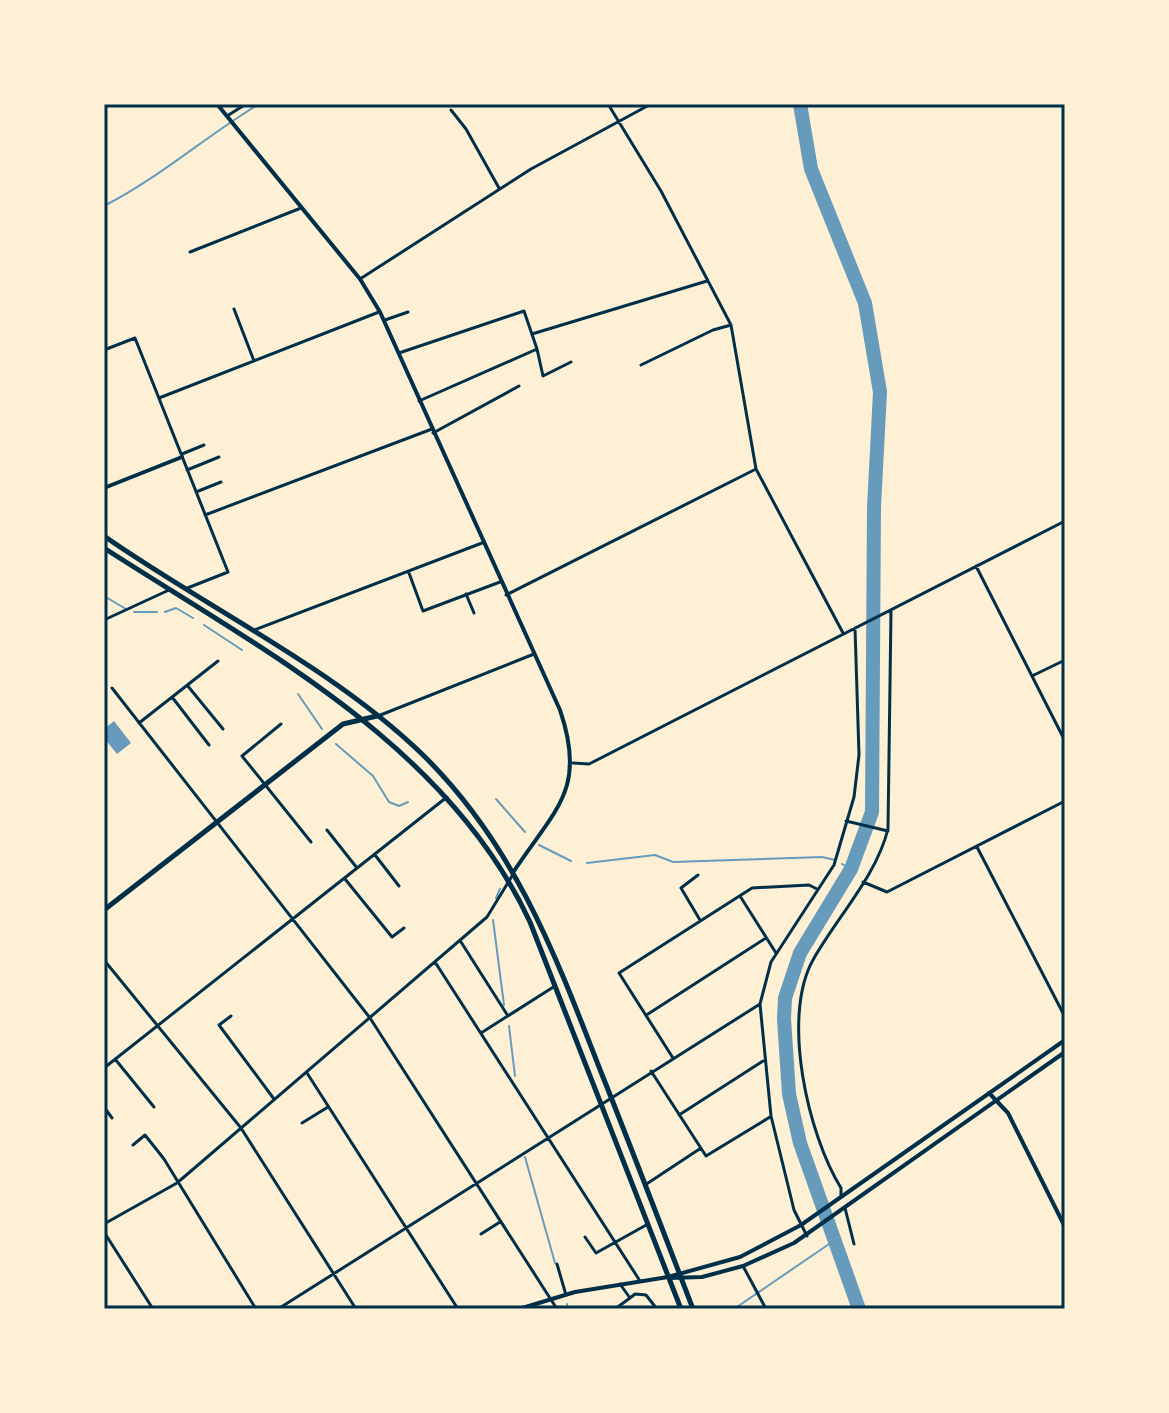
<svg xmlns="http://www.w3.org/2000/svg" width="1169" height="1413" font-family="Merriweather,serif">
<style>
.water{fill:#669bbc}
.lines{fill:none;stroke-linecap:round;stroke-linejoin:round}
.stream{stroke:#669bbc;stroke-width:2}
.river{stroke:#669bbc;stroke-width:14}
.minor{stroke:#003049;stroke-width:3}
.tertiary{stroke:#003049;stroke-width:4}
.secondary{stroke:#003049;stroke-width:4}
.primary{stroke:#003049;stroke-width:5}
.trunk{stroke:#003049;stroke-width:5}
.neatline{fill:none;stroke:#003049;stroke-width:3}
</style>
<rect width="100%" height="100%" fill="#fdf0d5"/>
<!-- water -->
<path class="water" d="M114 721 131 743 117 754 104 738V729Z"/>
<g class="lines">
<!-- stream -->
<path class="stream" d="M104 206C159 178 206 136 259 104
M104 596 126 609
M134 612H157
M165 612 176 608 193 618
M204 625 242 650
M298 694 322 729
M336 744 373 776 389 802 399 806 408 802
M496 799 525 832
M539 845 571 861
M587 863 655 855 673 862 822 857 835 860
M842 864 851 869
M496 898 500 889
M493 920 504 1005
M509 1026 515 1076
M525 1157 555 1263
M567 1304 568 1309
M734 1309 835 1240"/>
<!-- river -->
<path class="river" d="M800 104 811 169 865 303 880 392 874 507 872 812 851 869 800 953 785 998 784 1019 789 1094 800 1143 859 1309"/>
<!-- minor -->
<path class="minor" d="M608 104 661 191 731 325 756 469 843 633
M451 110 466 129 499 188
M227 116 246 104
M190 252 301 208
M360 279 531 169 651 104
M234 309 254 361
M385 320 408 312
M532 334 707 281
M537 349 543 376 571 362
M104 350 135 338 228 572 185 589
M399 353 524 311 537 349 419 401
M641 365 713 330 731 325
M159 398 379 312
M433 433 519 386
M182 454 204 445
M187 470 219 457
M196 492 221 482
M205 515 432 429
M976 566 1065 741
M409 573 423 611 500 582
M466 594 474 613
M506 595 756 469
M104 620 169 590
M254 630 482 543
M1032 676 1065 660
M187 685 223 729
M112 688 370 1018 557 1309
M172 697 209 745
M378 716 534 654
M139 723 218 661
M281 724 242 756 311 842
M573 763 589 764 1065 521
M846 821 888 831
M327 830 357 868
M977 847 1065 1017
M375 855 399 886
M698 875 681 888 700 920
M345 879 392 937 404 928
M863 882 887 892 1065 801
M740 896 776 953
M461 942 508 1016
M104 960 241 1128 356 1309
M435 962 640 1281
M648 1014 766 938
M231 1016 219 1025 274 1099
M481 1033 555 986
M673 1058 619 973 752 888 809 885 817 889
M115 1059 154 1107
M104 1068 447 797
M651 1071 706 1156 770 1117
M307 1073 458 1309
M104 1107 112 1118
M679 1115 763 1061
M302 1123 328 1107
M133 1145 145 1135 164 1159 256 1309
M645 1185 701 1148
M841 1197V1188C808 1135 781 1017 813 960 837 917 876 877 888 829L891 611
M845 1208 854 1244
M104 1224 177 1183 487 917 512 876
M104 1232 153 1309
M481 1234 500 1222
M807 1236 794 1210 771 1116 760 1004 771 962 834 865 854 797 859 755 855 628
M585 1237 596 1253 648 1224
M557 1264 566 1295
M743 1266 766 1309
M630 1298 635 1294 646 1295 657 1309
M278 1309 760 1004
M615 1309 630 1298 620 1284"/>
<!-- tertiary -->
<path class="tertiary" d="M217 104 360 279 380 312 560 710C587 789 556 808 514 871
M104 488 182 457
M989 1093 1008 1113 1065 1227
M519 1309 575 1292 668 1277"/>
<!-- secondary -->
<path class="secondary" d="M668 1277 740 1257 801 1225 1065 1040
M670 1278 702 1277 743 1266 794 1243 1065 1052"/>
<!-- primary -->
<path class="primary" d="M104 910 343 724 377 716"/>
<!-- trunk -->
<path class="trunk" d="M104 536C207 608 332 667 422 754 513 843 554 951 599 1067 631 1147 662 1228 693 1309
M104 548C262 650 447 744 530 922L681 1309"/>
</g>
<!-- border -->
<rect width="1169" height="1413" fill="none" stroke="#fdf0d5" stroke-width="212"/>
<rect x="106" y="106" width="957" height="1201" class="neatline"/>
</svg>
